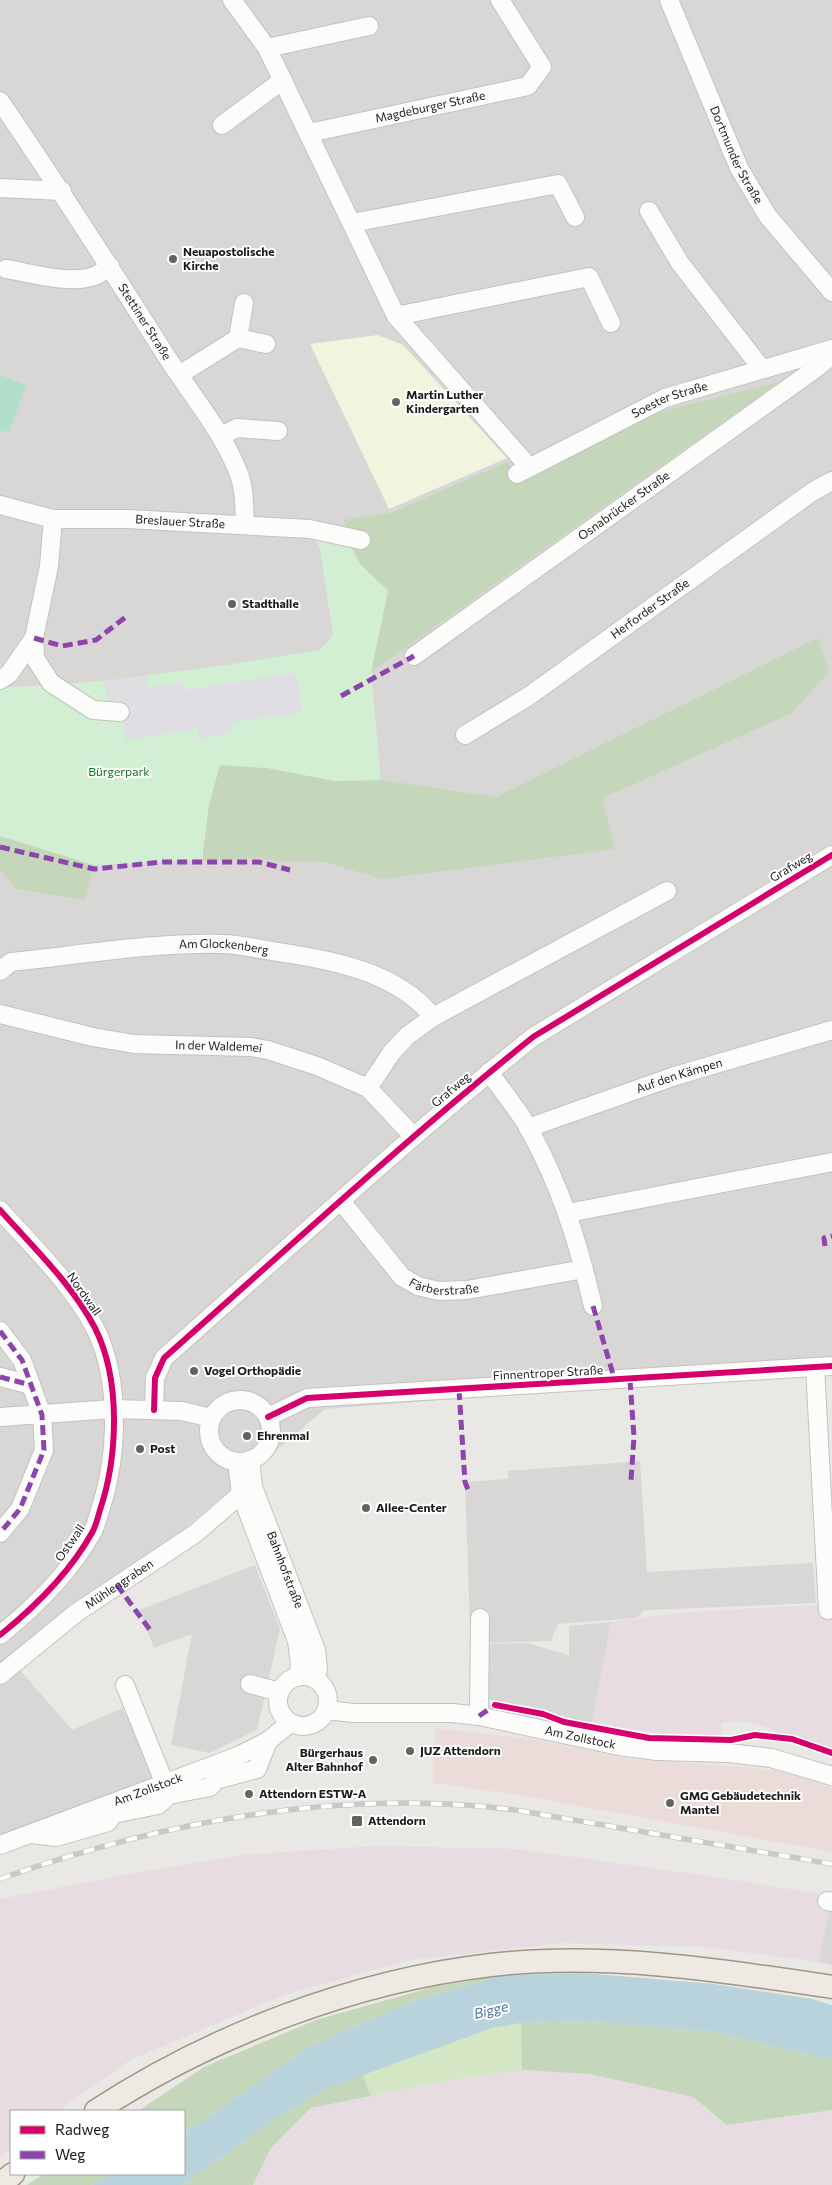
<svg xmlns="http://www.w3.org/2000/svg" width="832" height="2185" font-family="Commissioner,sans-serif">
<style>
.residential{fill:#d8d7d5}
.commercial{fill:#ebdcd9}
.industrial{fill:#e7dce2}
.education{fill:#f3f4de}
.grass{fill:#d5e6c4}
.forest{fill:#c4d7ba}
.park{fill:#d2efd3}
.pitch{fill:#b1dfcc}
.plaza{fill:#dfdee3}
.water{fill:#b8d3dc}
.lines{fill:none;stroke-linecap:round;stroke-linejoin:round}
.minor-casing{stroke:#c2c2c0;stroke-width:20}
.major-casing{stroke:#9d9683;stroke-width:25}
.minor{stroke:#fcfcfb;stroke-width:18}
.major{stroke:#eeeae3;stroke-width:22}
.rail-casing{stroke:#c9c9c8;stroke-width:5.5}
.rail{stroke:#fff;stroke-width:4;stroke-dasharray:11;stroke-linecap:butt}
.quiet{stroke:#8e44ad;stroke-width:5;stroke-dasharray:10 5;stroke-linecap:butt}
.cycleway-casing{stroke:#fff;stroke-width:9}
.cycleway{stroke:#d6006c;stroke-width:6}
.poi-dot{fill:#636361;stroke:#fff;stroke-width:2}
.labels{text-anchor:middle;stroke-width:4;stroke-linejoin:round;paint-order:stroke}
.street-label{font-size:12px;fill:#1b1b1b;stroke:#fff}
.poi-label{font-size:12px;font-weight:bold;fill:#1b1b1b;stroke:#fff;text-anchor:start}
.park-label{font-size:12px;fill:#11711c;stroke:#fff}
.water-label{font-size:14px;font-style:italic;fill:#4e77a4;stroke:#fff}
</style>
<rect width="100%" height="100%" fill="#e9e8e4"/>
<!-- residential -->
<path class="residential" d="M0 0H832V1370L325 1409 19 1669 72 1730 122 1708 158 1777 0 1838Z
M640 1461 647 1572 813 1563 816 1603 645 1610 636 1618 558 1624 551 1641 488 1643V1629L470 1628 465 1482 508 1479V1471Z
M255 1565 280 1629 257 1730 210 1753 171 1745 192 1634 154 1648 139 1610Z
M611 1622 592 1723 487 1699V1644L526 1643 569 1655V1626Z
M831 1896H832V1965L819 1962Z"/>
<!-- commercial -->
<path class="commercial" d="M435 1728 527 1738 630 1759 780 1770 832 1787V1852L518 1795 433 1783Z"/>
<!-- industrial -->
<path class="industrial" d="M816 1605 832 1610V1751L762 1726 738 1721 721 1723V1737L666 1735 592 1723 611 1622 687 1612Z
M378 1846 516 1849 723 1878 832 1896 819 1962 704 1947 562 1943 410 1960 284 1995 130 2060 58 2111H11V2148L0 2157V1899L134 1873 250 1854Z
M522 2070 589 2074 693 2097 727 2125 832 2110V2185H253L271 2148 312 2108 463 2078Z"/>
<!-- education -->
<path class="education" d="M378 335 403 345 507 458 389 509 310 344Z"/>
<!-- grass -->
<path class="grass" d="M521 2023 522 2070 463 2078 371 2096 362 2074 492 2028Z"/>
<!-- forest -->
<path class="forest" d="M779 382 371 672 388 591 359 563 344 520 393 512 507 462 525 480 656 413Z
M818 638 829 672 792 713 603 798 615 849 382 879 325 862H284L260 858 202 860 209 804 220 765 267 768 335 781 381 780 496 797Z
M0 836 94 865 85 900 16 889 0 870Z
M503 1975 412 2002 312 2045 210 2116 184 2132V2111H138L204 2067 316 2020 433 1987Z
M592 2021 713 2032 832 2060V2110L727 2125 693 2097 589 2074 522 2070 521 2023Z
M362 2074 371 2096 311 2108 271 2148 253 2185H182L279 2116 325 2089Z
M44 2174H113L92 2185H27Z"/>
<!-- park -->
<path class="park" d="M310 529 346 538 359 563 388 591 371 672 381 780 335 781 267 768 220 765 209 804 202 860 94 865 0 836V688L104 681 213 667 320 650 333 635 320 549Z"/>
<!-- pitch -->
<path class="pitch" d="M0 375 26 385 9 433 0 430Z"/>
<!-- plaza -->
<path class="plaza" d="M296 673 302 712 230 723 231 733 199 739 197 729 125 741 119 701 120 699 107 701 104 681 147 675 149 688 182 682 184 690Z"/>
<!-- water -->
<path class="water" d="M583 1973 714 1984 812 1999 832 2005V2060L713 2032 591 2021 521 2023 492 2028 325 2089 279 2116 182 2185H92L113 2174H184V2132L210 2116 312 2045 412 2002 503 1975Z"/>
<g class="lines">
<defs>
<g id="minor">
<path d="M232 0 267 48 396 316 529 467"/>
<path id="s1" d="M669 0 739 168 767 215 832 292"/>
<path d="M267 48 369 26"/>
<path id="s2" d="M0 101C57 184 111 269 165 354 189 392 220 428 237 469 245 487 244 505 245 525"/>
<path d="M222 125 283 80"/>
<path id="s3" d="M309 133 528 86 542 67 500 0"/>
<path d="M0 188 62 191"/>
<path d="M649 211 680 263 762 369"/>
<path d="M352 223 558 184 575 217"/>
<path d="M6 269C32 273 72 286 97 275 101 273 106 269 110 266"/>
<path d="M396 316 589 277 611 323"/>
<path d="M238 338 266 344"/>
<path d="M179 375 238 338 244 303"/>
<path d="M221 436 237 428 278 431"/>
<path id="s4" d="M517 474 665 398 832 349"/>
<path id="s5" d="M0 505 53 519H128L310 529 361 540"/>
<path d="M53 519 49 566 34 638 35 658 51 683 93 710 120 712"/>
<path id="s6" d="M414 656 815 369 832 355"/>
<path d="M0 680 9 674 34 638"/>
<path id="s7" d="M465 735 529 696 812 492 832 481"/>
<path id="s8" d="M0 971 11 962C80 955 155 942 223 944 239 944 256 949 272 951 329 960 396 970 433 1017L407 1036 392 1052 368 1088"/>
<path id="s9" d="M0 1014 93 1037 134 1044 251 1047 268 1050 317 1066 368 1088 413 1136"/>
<path d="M433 1017 667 891"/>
<path d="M489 1072C502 1091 518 1109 529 1129 561 1187 578 1242 593 1306"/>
<path id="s10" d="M528 1128 675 1076 832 1030"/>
<path id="s11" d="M341 1201 402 1277 418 1286 439 1291 467 1290 584 1269"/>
<path d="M0 1210C33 1247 72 1284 95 1328 121 1380 118 1456 100 1510 98 1517 96 1525 93 1531 71 1571 35 1607 0 1635"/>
<path d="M568 1213 832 1162"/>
<path d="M0 1331 22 1360 42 1415 44 1450 20 1509 0 1533"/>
<path d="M815 1367 828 1610"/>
<path d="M0 1377 31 1385"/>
<circle cx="240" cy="1431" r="31"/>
<path d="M154 1410 155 1378 164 1358C286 1250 406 1139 533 1037L832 855"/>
<path d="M0 1417 113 1409 182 1411 211 1418"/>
<path d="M268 1417 307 1398 832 1366"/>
<path id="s12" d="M250 1460 253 1487 316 1650 318 1669 315 1679"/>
<path d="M237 1462 241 1494 297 1641 300 1665 298 1676"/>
<path id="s13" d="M0 1675 76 1613 196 1533 241 1494"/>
<circle cx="303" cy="1701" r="25"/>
<path d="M250 1684 280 1692"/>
<path d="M125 1685 168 1792"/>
<path id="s14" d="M327 1710 353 1713H453L479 1716 619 1746 657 1751 729 1753 771 1758 832 1776"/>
<path d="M479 1716 480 1618"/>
<path d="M32 1834 56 1837 108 1822 113 1814 158 1805 169 1795 210 1787 216 1780 257 1769 268 1741"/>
<path id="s15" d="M0 1845 238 1756 268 1741 290 1723"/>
<path d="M827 1901 832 1902"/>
</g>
<path id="major" d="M96 2111C211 2036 353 1981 491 1965 603 1952 721 1970 832 1987
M0 2184 13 2174"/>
</defs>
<!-- minor casing -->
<use href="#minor" class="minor-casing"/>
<!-- major casing -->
<use href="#major" class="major-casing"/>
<!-- minor -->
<use href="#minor" class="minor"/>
<!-- major -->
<use href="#major" class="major"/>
<defs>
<path id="rail" d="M0 1879C163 1821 343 1788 515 1810L832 1864"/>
</defs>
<!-- rail casing -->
<use href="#rail" class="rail-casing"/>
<!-- rail -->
<use href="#rail" class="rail"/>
<!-- quiet -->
<path class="quiet" d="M34 638 62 646 96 640 127 616
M341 696 414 656
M0 847 94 869 163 862H259L290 870
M825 1246 824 1238 832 1236
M593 1306 615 1381
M0 1331 22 1360 42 1415 44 1450 20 1509 0 1533
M0 1377 31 1385
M630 1380 634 1437 631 1480
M459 1390 465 1482 469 1492
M117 1585 150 1630
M479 1716 495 1705 499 1706"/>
<defs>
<path id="cycleway" d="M0 1210C33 1247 72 1284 95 1328 121 1380 118 1456 100 1510 98 1517 96 1525 93 1531 71 1571 35 1607 0 1635
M154 1410 155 1378 164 1358C286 1250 406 1139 533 1037L832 855
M268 1417 307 1398 832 1366
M495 1705 543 1714 564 1722 649 1738 731 1740 755 1735 792 1739 832 1753"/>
</defs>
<!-- cycleway casing -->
<use href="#cycleway" class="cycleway-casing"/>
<!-- cycleway -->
<use href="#cycleway" class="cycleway"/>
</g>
<!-- markers -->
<g class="poi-dot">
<circle cx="173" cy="259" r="5"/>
<circle cx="396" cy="402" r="5"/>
<circle cx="232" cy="604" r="5"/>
<circle cx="194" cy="1371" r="5"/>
<circle cx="247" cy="1436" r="5"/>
<circle cx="140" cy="1449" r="5"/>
<circle cx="366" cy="1508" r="5"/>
<circle cx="410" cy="1751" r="5"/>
<circle cx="373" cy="1760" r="5"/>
<circle cx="249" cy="1794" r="5"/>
<circle cx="670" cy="1803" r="5"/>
<rect x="351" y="1815" width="12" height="12" rx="2.5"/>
</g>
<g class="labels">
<!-- street labels -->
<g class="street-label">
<text dy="4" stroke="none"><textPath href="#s3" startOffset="124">Magdeburger Straße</textPath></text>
<text dy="4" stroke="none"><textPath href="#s1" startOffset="169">Dortmunder Straße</textPath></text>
<text dy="4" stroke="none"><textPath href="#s2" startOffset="264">Stettiner Straße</textPath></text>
<text dy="4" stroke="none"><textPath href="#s4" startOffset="170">Soester Straße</textPath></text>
<text dy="4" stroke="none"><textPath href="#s6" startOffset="258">Osnabrücker Straße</textPath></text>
<text dy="4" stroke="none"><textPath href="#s5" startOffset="182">Breslauer Straße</textPath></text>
<text dy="4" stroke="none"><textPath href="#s7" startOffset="224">Herforder Straße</textPath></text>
<text transform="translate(791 867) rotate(-31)" y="4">Grafweg</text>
<text dy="4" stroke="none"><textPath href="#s8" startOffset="228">Am Glockenberg</textPath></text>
<text dy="4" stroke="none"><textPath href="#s9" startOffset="222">In der Waldemei</textPath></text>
<text dy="4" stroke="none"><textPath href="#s10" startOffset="160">Auf den Kämpen</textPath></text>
<text transform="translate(451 1090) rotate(-40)" y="4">Grafweg</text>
<text dy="4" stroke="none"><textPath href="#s11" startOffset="142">Färberstraße</textPath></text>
<text transform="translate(84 1294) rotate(55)" y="4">Nordwall</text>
<text transform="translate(548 1373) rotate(-3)" y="4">Finnentroper Straße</text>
<text transform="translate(70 1543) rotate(-55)" y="4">Ostwall</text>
<text dy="4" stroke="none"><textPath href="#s12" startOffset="116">Bahnhofstraße</textPath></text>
<text dy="4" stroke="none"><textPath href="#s13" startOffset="150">Mühlengraben</textPath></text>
<text dy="4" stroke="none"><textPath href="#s14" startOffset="256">Am Zollstock</textPath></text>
<text dy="4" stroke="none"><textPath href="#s15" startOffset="158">Am Zollstock</textPath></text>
</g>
<!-- poi labels -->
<g class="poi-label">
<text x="183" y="256">Neuapostolische<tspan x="183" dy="14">Kirche</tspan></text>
<text x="406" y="399">Martin Luther<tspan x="406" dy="14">Kindergarten</tspan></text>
<text x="242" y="608">Stadthalle</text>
<text x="204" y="1375">Vogel Orthopädie</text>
<text x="257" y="1440">Ehrenmal</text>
<text x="150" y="1453">Post</text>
<text x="376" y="1512">Allee-Center</text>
<text x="420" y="1755">JUZ Attendorn</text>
<text x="363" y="1757" text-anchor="end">Bürgerhaus<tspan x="363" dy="14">Alter Bahnhof</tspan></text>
<text x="259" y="1798">Attendorn ESTW-A</text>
<text x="680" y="1800">GMG Gebäudetechnik<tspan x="680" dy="14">Mantel</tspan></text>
<text x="368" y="1825">Attendorn</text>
</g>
<!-- park labels -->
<g class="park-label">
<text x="119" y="776">Bürgerpark</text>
</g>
<!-- water labels -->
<g class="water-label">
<text transform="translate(491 2010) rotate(-14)" y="5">Bigge</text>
</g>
</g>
<!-- legend -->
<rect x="10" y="2110" width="175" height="65" fill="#ffffff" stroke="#a4a4a4"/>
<rect x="20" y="2126" width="25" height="8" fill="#d6006c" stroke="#a4a4a4"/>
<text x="55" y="2135" font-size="15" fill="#1b1b1b">Radweg</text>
<rect x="20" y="2151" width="25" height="8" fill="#8e44ad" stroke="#a4a4a4"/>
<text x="55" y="2160" font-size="15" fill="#1b1b1b">Weg</text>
</svg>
